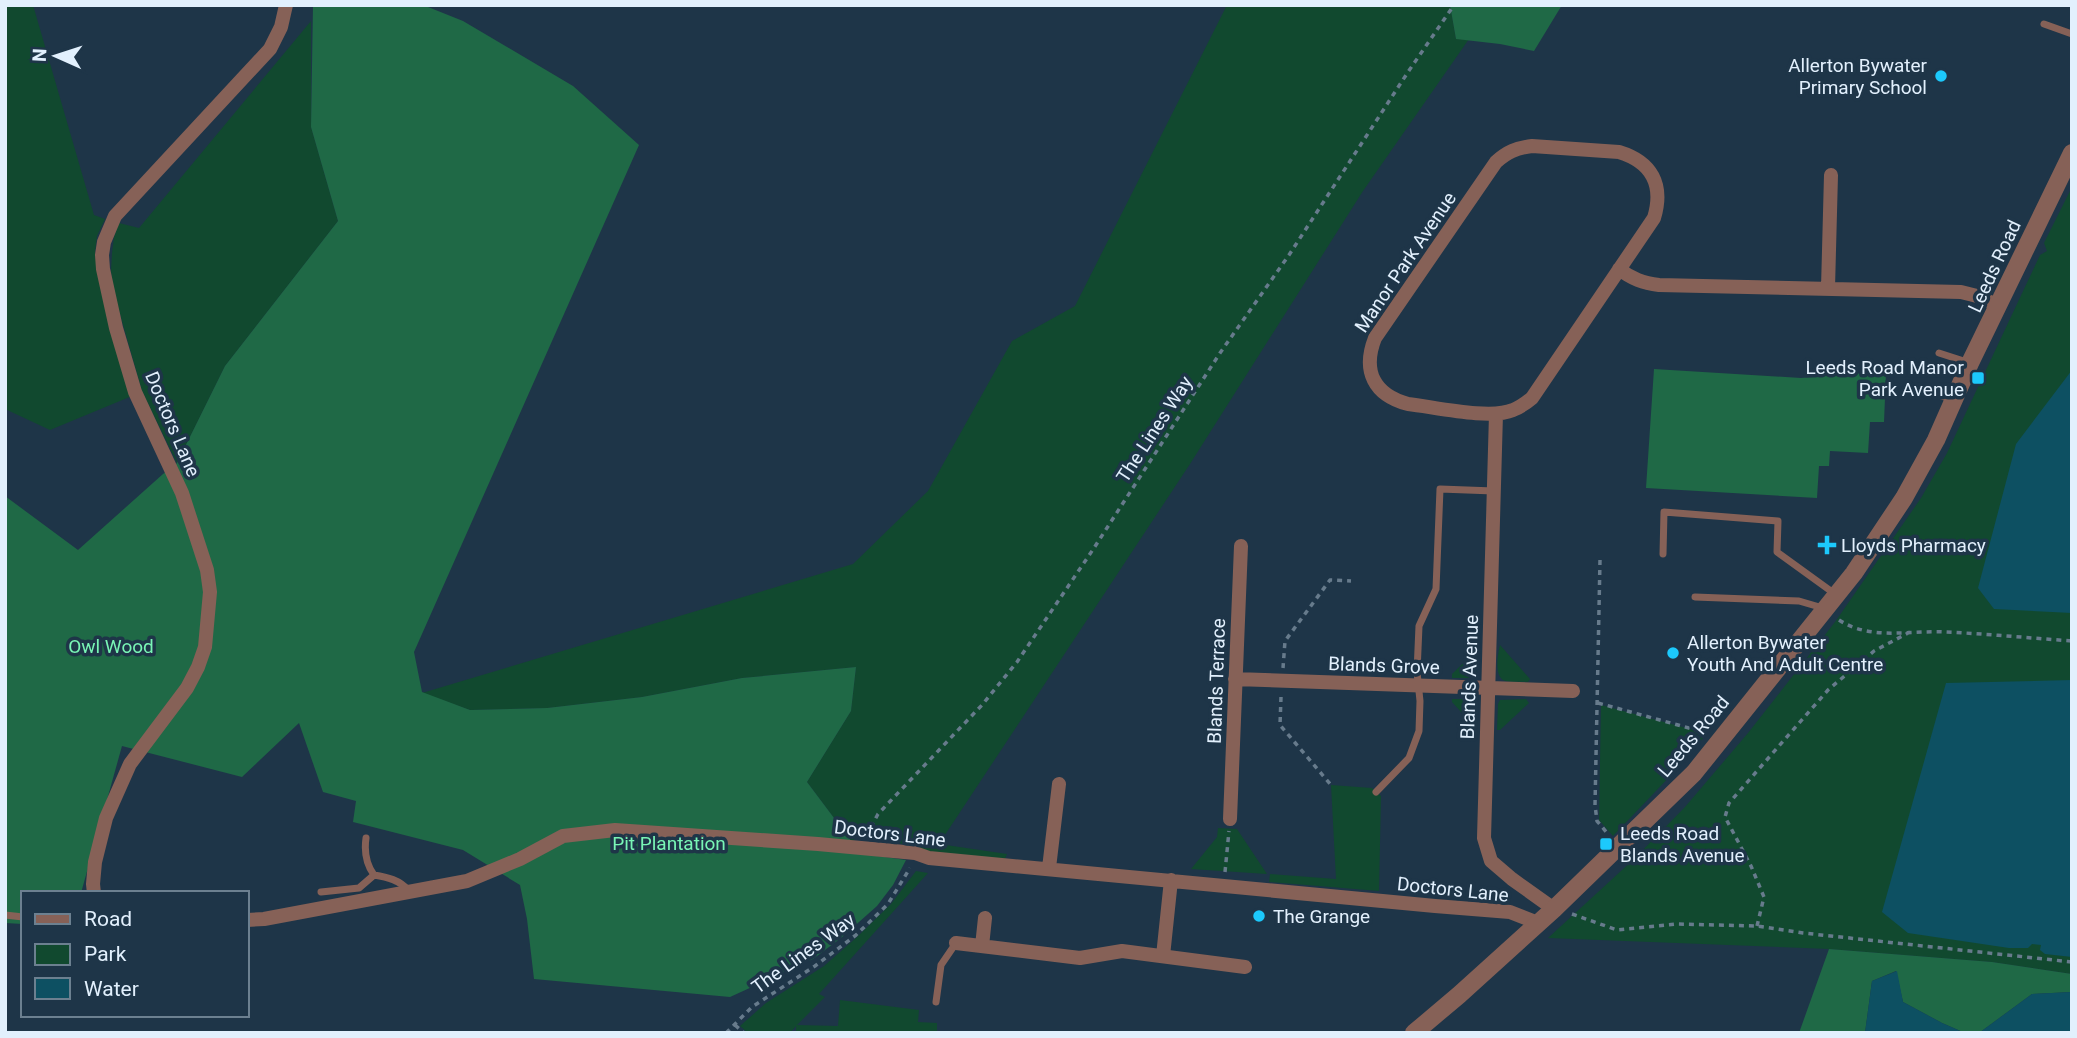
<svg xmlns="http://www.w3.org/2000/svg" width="2077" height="1038" font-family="Roboto,sans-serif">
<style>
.green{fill:#11492f}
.forest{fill:#1f6946}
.water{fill:#0d5062}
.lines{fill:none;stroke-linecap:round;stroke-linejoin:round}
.path{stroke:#677b8c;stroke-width:3.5;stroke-dasharray:5 5;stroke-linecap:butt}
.service{stroke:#866157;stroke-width:7}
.minor{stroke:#866157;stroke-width:14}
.tertiary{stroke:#866157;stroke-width:18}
.poi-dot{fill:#1cc9fc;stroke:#1e3548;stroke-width:2.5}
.labels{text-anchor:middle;stroke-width:7;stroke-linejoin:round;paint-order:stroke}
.poi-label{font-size:19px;fill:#e2f0fd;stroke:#1e3548;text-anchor:start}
.street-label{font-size:19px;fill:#e2f0fd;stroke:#1e3548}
.park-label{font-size:19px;fill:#79f5b5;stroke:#1e3548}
</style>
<rect width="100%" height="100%" fill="#1e3548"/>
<!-- green -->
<path class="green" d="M5 5H33L94 215 105 219 97 236 95 252 98 276 132 396 50 430 5 409Z
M1227 5H1450L1456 39H1469L1363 191 1190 464 939 844 1007 854 1004 861 916 850 863 827 852 842 807 782 851 711 856 667 742 678 642 697 547 708 470 710 422 693 853 564 928 491 1012 341 1075 306Z
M311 21V127L338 221 225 366 177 463 142 391 114 293 111 271 112 253 114 237 119 223 139 228Z
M2072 187V974L1992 962 1829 949 1548 938 1634 859 1685 807 1748 733 1835 622 1921 498 1947 453 2040 255 2047 251 2044 243Z
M1500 645 1530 679 1528 682C1521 681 1509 683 1503 680 1494 674 1498 653 1500 645Z
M1476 651 1478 652 1476 674 1468 678H1452V674Z
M1452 699H1466L1474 704 1475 724H1472L1452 702Z
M1526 699 1529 703 1500 730H1497L1498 704 1500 700Z
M1601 705 1701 732 1705 736 1675 771 1613 836 1599 820Z
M1331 785 1372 788 1381 796 1379 891 1269 882 1270 874 1336 879Z
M1218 828 1237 829 1267 874 1191 869 1217 837Z
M916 871 928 873 819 994 825 997 797 1025 838 1026 840 1000 919 1010 918 1022 937 1023V1033H796V1026L790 1033H748L740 1026 766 1003 824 966 856 938 891 904Z"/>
<!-- forest -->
<path class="forest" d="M313 5H423L463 21 573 86 639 145 414 652 422 692 470 710 547 708 642 697 742 678 856 667 851 711 807 782 852 842 842 851 906 860 893 885 877 906 841 938 813 959 730 997 534 979 527 919 520 885 463 850 353 822 356 801 323 792 299 723 242 777 122 746 81 893H23V924L5 923V496L78 550 163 474 177 463 225 366 338 221 311 127Z
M1450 5H1562L1534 51 1500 44 1456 39Z
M1654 369 1801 378 1862 373 1886 374 1884 422H1870L1868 453 1830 451 1829 466H1819L1817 498 1646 488Z
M1829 949 1992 962 2072 974V992L2032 994 1979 1033H1965L1942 1023 1903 1002 1896 971 1872 981 1865 1033H1799Z"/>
<!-- water -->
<path class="water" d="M2072 370V613L1994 609 1978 588 2016 444Z
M2072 680V957L2045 954 2040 950 2041 945 2032 944 2028 948H2009L1908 933 1882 912 1946 683Z
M1897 971 1903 1002 1942 1023 1965 1033H1865L1872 981Z
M2072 992V1033H1979L2032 994Z"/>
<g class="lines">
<!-- path -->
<path class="path" d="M1600 560 1595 805 1597 821 1608 834
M1839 620C1871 641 1910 630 1946 632 1988 634 2030 638 2072 641
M1283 668 1285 641 1330 580 1351 581
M1281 697 1280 725 1331 785
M1598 703 1707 733
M875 835 870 829 878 814 982 705 1017 662 1094 548 1220 353 1289 255 1408 72 1454 5
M1225 872 1229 831
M1572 914 1617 930 1676 924 1757 926 1803 933 2072 962
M1757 926 1764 897 1751 866 1725 817 1729 803 1828 690 1874 651 1910 632
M735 1025 744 1033
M726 1033 752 1007 815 966 856 935 888 904 910 868"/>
<!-- service -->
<path class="service" d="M2044 24 2072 34
M1939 353 1970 363
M1917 393H1933L1953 400
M1663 554 1664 512 1778 521 1777 552 1835 594
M1695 597 1799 601 1823 608
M1376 792 1409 758 1419 731 1420 701 1417 672 1419 626 1436 589 1440 489 1494 491
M366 838C364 852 366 864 374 875 387 877 400 880 409 891
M321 892 359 888 374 875
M5 915 23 917
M936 1002 941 965 956 943"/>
<!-- minor -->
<path class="minor" d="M1532 146 1619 152C1652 162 1664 185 1654 218L1532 398C1526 403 1521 407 1513 410 1490 420 1435 407 1408 404 1374 395 1362 371 1375 338L1496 162C1507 152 1516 148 1532 146Z
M1619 269C1632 279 1643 283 1659 285L1961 292 1977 296 1999 306
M1828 288 1831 175
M1496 414 1484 838 1491 861 1512 879 1554 909
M1235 679 1573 691
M1230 819 1241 546
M1049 868 1059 784
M94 893 93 884 95 862 106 818 130 764 187 688 198 667 205 647 210 592 207 570 182 493 135 392 116 328 103 269 102 255 104 242 115 216 270 49 281 27 286 5
M247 920 264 919 467 881 520 859 563 836 615 830 818 844 915 853 929 858 1435 906 1510 912 1538 923
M956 943 1080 958 1122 951 1245 967
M982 946 985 918
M1163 956 1171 880"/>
<!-- tertiary -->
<path class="tertiary" d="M1414 1033 1459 995 1554 909 1694 773 1854 573 1904 498 1936 440 1970 363 2072 153"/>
</g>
<!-- markers -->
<g class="poi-dot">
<circle cx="1941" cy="76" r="7"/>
<rect x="1971" y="371" width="14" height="14" rx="3.5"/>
<path d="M1823.5 534.5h7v7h7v7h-7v7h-7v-7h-7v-7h7z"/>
<circle cx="1673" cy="653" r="7"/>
<rect x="1599" y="837" width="14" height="14" rx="3.5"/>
<circle cx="1259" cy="916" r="7"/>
</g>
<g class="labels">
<!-- poi labels -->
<g class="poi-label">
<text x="1927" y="72" text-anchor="end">Allerton Bywater<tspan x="1927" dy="22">Primary School</tspan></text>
<text x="1964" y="374" text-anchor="end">Leeds Road Manor<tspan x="1964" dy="22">Park Avenue</tspan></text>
<text x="1841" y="552">Lloyds Pharmacy</text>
<text x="1687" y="649">Allerton Bywater<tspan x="1687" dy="22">Youth And Adult Centre</tspan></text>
<text x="1620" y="840">Leeds Road<tspan x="1620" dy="22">Blands Avenue</tspan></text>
<text x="1273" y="923">The Grange</text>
</g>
<!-- street labels -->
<g class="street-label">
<text transform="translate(1405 262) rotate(-56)" y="7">Manor Park Avenue</text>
<text transform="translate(1994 266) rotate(-65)" y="7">Leeds Road</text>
<text transform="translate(173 424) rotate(67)" y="7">Doctors Lane</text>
<text transform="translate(1154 429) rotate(-57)" y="7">The Lines Way</text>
<text transform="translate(1384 665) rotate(2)" y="7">Blands Grove</text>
<text transform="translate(1469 677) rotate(-88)" y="7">Blands Avenue</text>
<text transform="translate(1216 681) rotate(-88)" y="7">Blands Terrace</text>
<text transform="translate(1693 736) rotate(-50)" y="7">Leeds Road</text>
<text transform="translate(890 833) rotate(7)" y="7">Doctors Lane</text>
<text transform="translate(1453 889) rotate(6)" y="7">Doctors Lane</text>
<text transform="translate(803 953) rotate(-36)" y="7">The Lines Way</text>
</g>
<!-- park labels -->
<g class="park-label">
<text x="111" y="653">Owl Wood</text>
<text x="669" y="850">Pit Plantation</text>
</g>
</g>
<!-- border -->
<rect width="2077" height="1038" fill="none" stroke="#e2f0fd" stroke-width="14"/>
<!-- legend -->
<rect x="21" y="891" width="228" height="126" fill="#1e3548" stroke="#6c8090" stroke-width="2"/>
<rect x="35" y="914" width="35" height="10" fill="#866157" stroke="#6c8090" stroke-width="2"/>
<text x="84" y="926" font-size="21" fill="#e2f0fd">Road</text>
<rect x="35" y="944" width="35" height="21" fill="#11492f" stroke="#6c8090" stroke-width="2"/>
<text x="84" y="961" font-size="21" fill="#e2f0fd">Park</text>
<rect x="35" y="978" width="35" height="21" fill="#0d5062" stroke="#6c8090" stroke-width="2"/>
<text x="84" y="996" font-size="21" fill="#e2f0fd">Water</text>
<!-- north arrow -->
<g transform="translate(56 56) rotate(273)" stroke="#1e3548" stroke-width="5" paint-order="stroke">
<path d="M0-5L12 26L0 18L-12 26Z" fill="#e2f0fd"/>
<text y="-10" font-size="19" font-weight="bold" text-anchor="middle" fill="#e2f0fd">N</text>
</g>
</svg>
